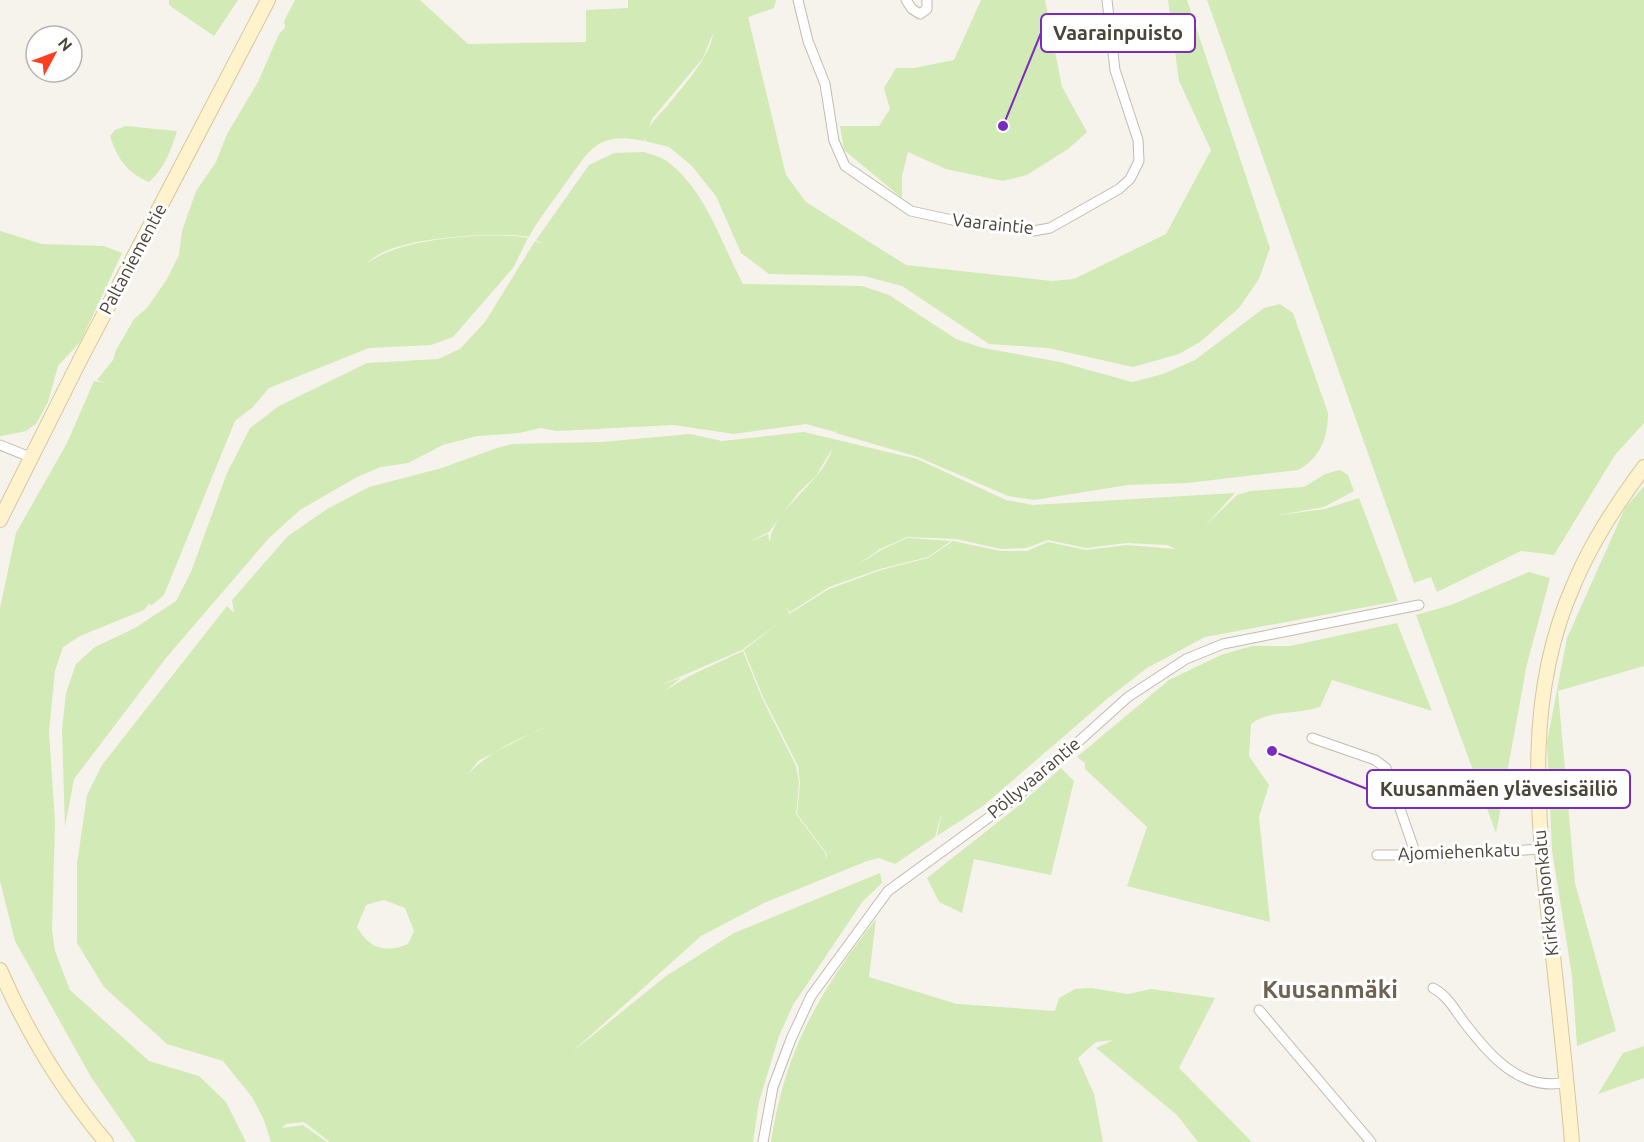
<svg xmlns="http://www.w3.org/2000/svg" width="1644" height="1142" font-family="Ubuntu,sans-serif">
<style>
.green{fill:#d2eab5;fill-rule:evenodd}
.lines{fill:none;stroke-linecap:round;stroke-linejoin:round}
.street-casing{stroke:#c2bbae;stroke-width:11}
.secondary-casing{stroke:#d6c79b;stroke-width:16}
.street{stroke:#fff;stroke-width:9}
.secondary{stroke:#fff3cd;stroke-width:14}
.labels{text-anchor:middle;stroke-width:6;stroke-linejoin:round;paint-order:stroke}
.street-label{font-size:18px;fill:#4b4439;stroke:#fff}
.district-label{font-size:24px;font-weight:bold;fill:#6e6250;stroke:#fff}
.leader{fill:none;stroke:#7b2cbf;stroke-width:2}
.callout-dot{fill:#7b2cbf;stroke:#fff;stroke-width:2}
.callout{fill:#fff;stroke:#7b2cbf;stroke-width:2}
.callout-label{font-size:20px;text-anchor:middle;font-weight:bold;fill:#4b4439}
</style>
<rect width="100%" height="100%" fill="#f6f3ec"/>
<!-- green -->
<path class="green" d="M169 0H238L214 36 169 5Z
M295 0H420L468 44 586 42V10L628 8V0H776L774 8 748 17 786 175 806 202 906 265 1052 281 1074 279 1166 234 1211 150 1179 81 1168 0H1187L1270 248 1259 279 1239 308 1200 342 1179 354 1133 367 1048 348 989 344 902 286 864 276 769 274 741 253 716 196 691 165 669 147 645 141C647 124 658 117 668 105 682 88 712 54 713 33L703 58 652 119 644 141C595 130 588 153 563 187 551 204 539 218 529 237 497 231 386 237 367 264 396 238 491 231 528 238L513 268 453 337 431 345 369 348 269 388 253 407 235 421 164 595 151 606 150 603 144 610 80 636 63 647 55 671 49 731 55 822 52 930 55 951 70 990 149 1061 199 1076 226 1102 246 1142H136L91 1077 15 941 0 881V608L16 533 67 443 94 381 106 383 97 380 113 360 116 350 134 319 147 308 167 279 179 255 182 231 196 191 216 162 227 134 258 82 279 34 285 28 284 21Z
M981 0H1045L1062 87 1087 132 1068 149 1027 175 1003 181 946 169 908 152 902 176V198L844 150 840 126H879L890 109 884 88 896 68H914L954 60Z
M1207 0H1644V423L1615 455 1554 555 1521 551 1437 592 1431 577 1414 583Z
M126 126 177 131C171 150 165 168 149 182 127 173 117 158 110 136L115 130Z
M644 152C652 155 663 157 669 163 706 191 722 245 743 284L862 286 889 295 956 339 983 348 1060 362 1132 382 1163 374 1195 360 1264 308 1280 304 1293 313 1328 413C1328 438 1320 458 1298 470L1187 483 1128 485 1034 500 1008 496 918 457 836 433 835 428V432L806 424 734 434 674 425 557 431 541 428 519 433 477 436 443 445 408 463 381 467 357 477 300 510 270 537 166 658 74 779 65 827 62 730 66 693 76 664 95 647 135 628 176 601 191 572 227 473 250 428 279 406 367 363 438 359 460 349 485 322 535 241 543 244 536 240 589 165 614 153Z
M0 231 42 244 104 246 122 253 81 341 58 366 48 402 36 424 26 431 2 436H0Z
M804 432 917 459 1006 500 1033 505 1235 493 1205 526 1237 495 1251 491 1304 487 1325 474 1340 470 1348 475 1354 491 1324 507 1273 516 1325 509 1359 498 1398 601 1205 637 1147 668 1107 699 983 806 937 836 942 811 935 837 895 864 879 858 867 861 764 903 701 936 571 1053 666 976 734 933 880 873 882 883 863 901 793 1005 779 1036 759 1102 753 1142H330L304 1122 286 1124 282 1128 303 1125 327 1142H271L264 1120 252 1097 223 1061 167 1044 104 987 77 943V864L87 795 102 765 227 606 234 613 232 600 288 536 327 509 369 487 442 468 494 449 512 444 602 442 690 434 722 441ZM832 449C823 483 770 511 770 543L768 534 749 542 769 532 798 493 816 476ZM907 537 956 539 1001 549 1026 548 1048 540 1086 548 1127 543 1167 545 1176 549 1127 545 1086 550 1048 542 1027 551H1000L953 541 928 558 881 570 829 589 789 614 792 617 785 607 790 612 829 587 880 569 928 557 951 541 907 538 881 550 856 566 880 549ZM780 622 744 650 763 697 798 766 800 783 797 814 827 854V860L826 854 796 814 799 783 796 766 762 698 743 651 689 676 663 692 681 678 661 685 742 650ZM617 702C571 720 497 738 466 777L478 761 536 731ZM384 900 405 908 414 931 408 944C385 954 369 948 357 927L366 905Z
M1644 486V666L1558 691 1575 883 1616 1031 1577 1046 1572 976 1552 850 1547 742 1567 638 1625 508Z
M1529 572 1550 578 1527 664 1496 833 1416 615 1451 605Z
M1397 623 1432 711 1332 680 1320 707C1297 715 1270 709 1251 724L1249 756 1269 785 1259 817 1270 922 1127 886 1147 827 1085 769V763L1077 757 1169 680 1221 655 1252 646H1290Z
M1061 768 1074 781 1051 875 974 859 962 913 939 902 927 878 1017 807Z
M876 919 869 977 957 1004 1055 1011 1059 998 1075 989 1091 988 1128 994 1151 989 1215 998 1179 1068 1252 1142H1198L1177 1115 1096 1048 1113 1040 1096 1042 1078 1058 1094 1094 1103 1142H771C785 1050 819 992 876 919Z
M1644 1046V1078L1598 1094 1623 1053Z"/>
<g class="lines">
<defs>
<path id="street" d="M798 0 808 41 825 84 834 141 845 166 911 211 966 223 1033 231 1050 228 1119 189 1130 179 1139 161 1138 140 1115 70 1107 0
M906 0 912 9 920 14 927 9V0
M0 445 30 457
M1312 738 1375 760 1386 768 1416 855
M1377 855H1449L1541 849
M1433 988C1448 996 1454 1009 1464 1022 1488 1054 1521 1093 1567 1082
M1259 1010 1371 1142
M763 1142 773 1087 791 1039 811 996 888 891 1017 797 1128 697 1186 659 1223 644 1419 605"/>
<path id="secondary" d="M0 520 80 360 268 0
M0 970C27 1032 62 1090 106 1142
M1572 1142C1566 1071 1558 1000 1550 929 1537 811 1524 696 1574 584 1592 541 1617 504 1644 467"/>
</defs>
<!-- street casing -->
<use href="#street" class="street-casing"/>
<!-- secondary casing -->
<use href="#secondary" class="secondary-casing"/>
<!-- street -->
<use href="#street" class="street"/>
<!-- secondary -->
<use href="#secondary" class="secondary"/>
</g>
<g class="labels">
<!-- street labels -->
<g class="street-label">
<text transform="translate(993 224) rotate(6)" y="6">Vaaraintie</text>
<text transform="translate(133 259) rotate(-62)" y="6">Paltaniementie</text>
<text transform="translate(1034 778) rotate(-40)" y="6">Pöllyvaarantie</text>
<text transform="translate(1459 852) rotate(-2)" y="6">Ajomiehenkatu</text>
<text transform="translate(1546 893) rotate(-96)" y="6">Kirkkoahonkatu</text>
</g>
<!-- district labels -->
<g class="district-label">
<text x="1330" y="998">Kuusanmäki</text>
</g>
</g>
<!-- callouts -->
<path class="leader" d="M1003 126L1041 33M1272 751L1367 789"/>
<g class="callout-dot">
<circle cx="1003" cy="126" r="6"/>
<circle cx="1272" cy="751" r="6"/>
</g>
<g class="callout">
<rect x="1041" y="14" width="154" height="38" rx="6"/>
<rect x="1367" y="770" width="263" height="38" rx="6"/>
</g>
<g class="callout-label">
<text x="1118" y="40">Vaarainpuisto</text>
<text x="1499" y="796">Kuusanmäen ylävesisäiliö</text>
</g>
<!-- north arrow -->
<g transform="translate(54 54) rotate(49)"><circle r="28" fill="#ffffff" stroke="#b7b4b0" stroke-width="1.5"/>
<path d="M0-4.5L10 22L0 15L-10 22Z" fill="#fc3f1d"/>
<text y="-9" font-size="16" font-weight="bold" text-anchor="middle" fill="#4b4439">N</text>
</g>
</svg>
